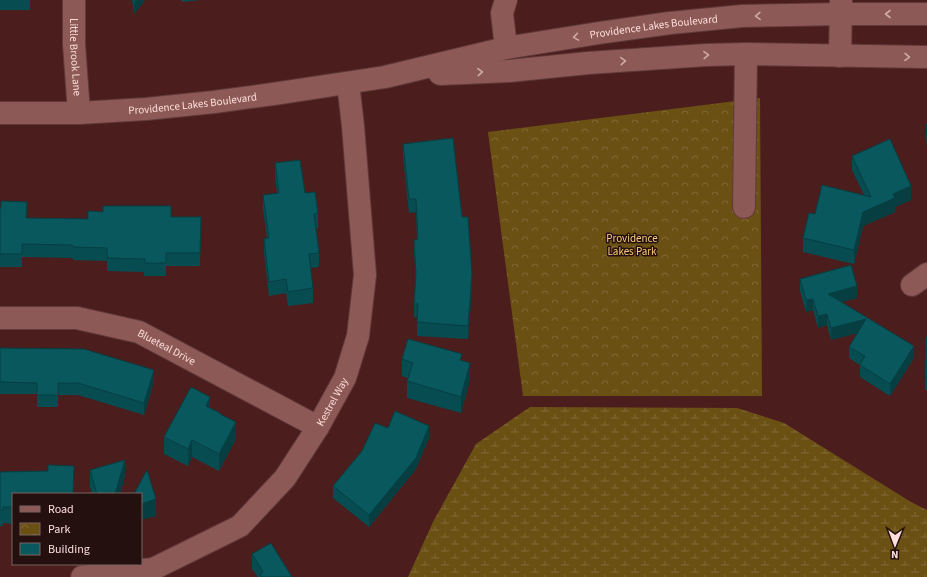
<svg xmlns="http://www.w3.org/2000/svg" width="927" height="577" font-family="'Source Sans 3',sans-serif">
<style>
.wetland{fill:url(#wetland-marsh)}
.park{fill:url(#park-crowns)}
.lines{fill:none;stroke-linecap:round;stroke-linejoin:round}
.minor-casing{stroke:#60393a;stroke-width:24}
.minor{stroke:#8d5956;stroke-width:22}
.wall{fill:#074c51}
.shaded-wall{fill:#063e42}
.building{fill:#08585e;stroke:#063e42}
.oneway{stroke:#d0a9a6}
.labels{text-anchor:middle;stroke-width:3;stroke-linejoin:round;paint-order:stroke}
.street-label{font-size:11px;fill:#fcdedb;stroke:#24100f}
.park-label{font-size:11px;fill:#face76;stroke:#24100f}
</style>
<defs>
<pattern id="wetland-marsh" width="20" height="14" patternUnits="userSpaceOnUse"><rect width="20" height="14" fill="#6b5014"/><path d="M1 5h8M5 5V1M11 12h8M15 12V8" fill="none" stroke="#816936"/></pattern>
<pattern id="park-crowns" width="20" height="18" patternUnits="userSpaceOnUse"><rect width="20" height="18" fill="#6b5014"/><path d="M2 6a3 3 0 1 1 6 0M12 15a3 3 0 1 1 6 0" fill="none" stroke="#816936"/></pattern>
</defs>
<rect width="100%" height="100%" fill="#4b1e1d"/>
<!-- wetland -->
<path class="wetland" d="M530 407 737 408 784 423 911 502 927 510V577H408L433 522 476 444Z"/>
<!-- park -->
<path class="park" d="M760 98 762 396H523L488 132Z"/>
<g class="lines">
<defs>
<g id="minor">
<path id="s1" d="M74 0V44L79 113"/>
<path d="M506 48 502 13 506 0"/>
<path d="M840 56 841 0"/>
<path d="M440 74 509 71 588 63 706 55 746 54 927 57"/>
<path id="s2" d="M0 113H79L146 109 214 102 280 93 385 77 506 48 599 33 670 23 742 16 791 15 841 14H927"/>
<path d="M744 207 746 54"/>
<path d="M912 285 927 274"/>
<path id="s3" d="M0 318H77L139 332 318 427"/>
<path id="s4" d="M82 577 153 569 240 526 285 478 318 427 345 378 358 336 365 275 353 126 348 83"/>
</g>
</defs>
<!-- minor casing -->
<use href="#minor" class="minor-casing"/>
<!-- minor -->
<use href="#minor" class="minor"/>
</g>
<!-- wall -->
<path class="wall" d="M0 0H30V10H0Z
M132 0H145L134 14Z
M182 0H200L182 2Z
M926 124H927V146L926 135Z
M403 144 462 217 472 287 468 339 417 336V317H414V304L416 281 414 253V240L417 239 416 212 409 213 403 157Z
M852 156 911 200 895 207V212L863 226 854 264 803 252V238L864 195 852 170Z
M275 163 305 193 318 213V228H316L319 253V267L310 268 313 288V303L288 306 286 293 269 296 264 253V239L267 238 263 209V195L277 193 275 178Z
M0 208 26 218 88 219 171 217H201L200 266H166V276H144V272L107 271V261L73 260V258L22 257V267H0Z
M800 279 857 298 841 302 914 358 890 396 860 377V365L849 358V347L857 333 831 340 827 325 818 328 813 310 806 312 800 291Z
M926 337H927V390H925Z
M0 348 154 382 144 415 78 395H58V407H37V394H0Z
M402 359 462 361 470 380 461 413 407 398V381L408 378 402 376Z
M210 408 220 414 236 439 219 471 192 457 188 466 164 454V437Z
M388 428 429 438 416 469 369 527 333 498V486Z
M74 466 13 494V524L3 523V526H0V472L48 471Z
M90 470 125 476 120 494H92L90 487Z
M252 554 292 577H258L252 569Z"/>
<!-- shaded-wall -->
<path class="shaded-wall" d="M136 0H145L134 14V2Z
M911 186V200L895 207V212L863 226 854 264V250L863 212 893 194Z
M472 274V287L468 339V326Z
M857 286V298L828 306V294Z
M813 299V310L806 312V300Z
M827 314V325L818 328V316Z
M866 319V331L831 340V328Z
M914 346V358L890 396V384Z
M470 363V380L461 413V397Z
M154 370V382L144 415V403Z
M210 397V414L206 406Z
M236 422V439L219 471V454Z
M429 426V438L416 469 369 527V515Z
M192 440V457L188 466V449Z
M125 460V476L120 494H115Z
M156 499V516L141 520V504Z"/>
<!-- building -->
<path class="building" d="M926 124H927V134Z
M453 138 462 217H468L472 274 468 326 417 322 418 304H414L416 274 414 240 418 239 416 199H409L403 144Z
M890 139 911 186 893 194 895 198 863 212 854 250 803 238 809 213 815 214 822 185 871 197 852 156Z
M300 160 305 193 315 192 318 213 314 214 319 253 309 254 313 288 288 292 286 279 269 282 264 239 269 238 263 195 279 193 275 163Z
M1 201 27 202 26 218 88 219V211L103 212V206H171V217H201L200 253H166V263H144L145 259 107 258V248L73 247V245L22 244V254H0V208H1Z
M851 265 857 286 828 294 914 346 890 384 860 365 865 356 849 347 866 319 831 328 827 314 818 316 813 299 806 300 800 279Z
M926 337H927V378H925Z
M408 339 462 354 460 360 470 363 461 397 407 381 413 363 402 359Z
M0 348 84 349 154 370 144 403 78 383H58V395H37V383L0 382Z
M191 387 210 397 206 406 220 413V414L236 422 219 454 192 440 188 449 164 437Z
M395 411 429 426 416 458 369 515 333 486 362 451 375 423 388 428Z
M125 460 115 494H97L90 470Z
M48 465 74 466 73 494H13V507H3V510H0V472L48 471Z
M147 470 156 499 141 504V494H134Z
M271 543 292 577H262L260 574 263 572 252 554Z"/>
<!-- one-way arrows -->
<defs><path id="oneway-chevron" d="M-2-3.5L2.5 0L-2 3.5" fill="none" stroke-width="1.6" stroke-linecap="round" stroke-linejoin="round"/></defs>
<g class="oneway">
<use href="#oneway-chevron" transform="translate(888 14) rotate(-180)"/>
<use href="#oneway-chevron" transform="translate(758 16) rotate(178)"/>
<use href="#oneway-chevron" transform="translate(576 37) rotate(171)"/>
<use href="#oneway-chevron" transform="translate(706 55) rotate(-2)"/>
<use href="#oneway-chevron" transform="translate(907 57) rotate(1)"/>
<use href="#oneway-chevron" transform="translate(623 61) rotate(-4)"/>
<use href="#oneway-chevron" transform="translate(480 72) rotate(-3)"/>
</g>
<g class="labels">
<!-- street labels -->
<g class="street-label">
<text dy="4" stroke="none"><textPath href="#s2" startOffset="661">Providence Lakes Boulevard</textPath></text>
<text dy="4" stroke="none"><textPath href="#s1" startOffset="57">Little Brook Lane</textPath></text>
<text dy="4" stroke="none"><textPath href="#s2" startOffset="193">Providence Lakes Boulevard</textPath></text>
<text dy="4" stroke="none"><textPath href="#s3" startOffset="172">Blueteal Drive</textPath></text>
<text dy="4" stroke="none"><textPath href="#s4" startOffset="324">Kestrel Way</textPath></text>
</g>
<!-- park labels -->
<g class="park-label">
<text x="632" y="242">Providence<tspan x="632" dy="13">Lakes Park</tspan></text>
</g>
</g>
<!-- legend -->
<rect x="12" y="493" width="130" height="72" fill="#24100f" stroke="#7a6261"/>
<rect x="20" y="506" width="20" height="6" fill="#8d5956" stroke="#7a6261"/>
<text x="48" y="513" font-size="12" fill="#fcdedb">Road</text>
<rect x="20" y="523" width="20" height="12" fill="url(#park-crowns)" stroke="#7a6261"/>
<text x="48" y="533" font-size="12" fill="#fcdedb">Park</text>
<rect x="20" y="543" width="20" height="12" fill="#08585e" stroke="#7a6261"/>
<text x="48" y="553" font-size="12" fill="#fcdedb">Building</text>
<!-- north arrow -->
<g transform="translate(895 545) rotate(181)" stroke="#24100f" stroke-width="3" paint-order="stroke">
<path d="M0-3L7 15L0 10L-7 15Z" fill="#fcdedb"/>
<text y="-6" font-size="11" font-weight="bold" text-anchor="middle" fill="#fcdedb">N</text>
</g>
</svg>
